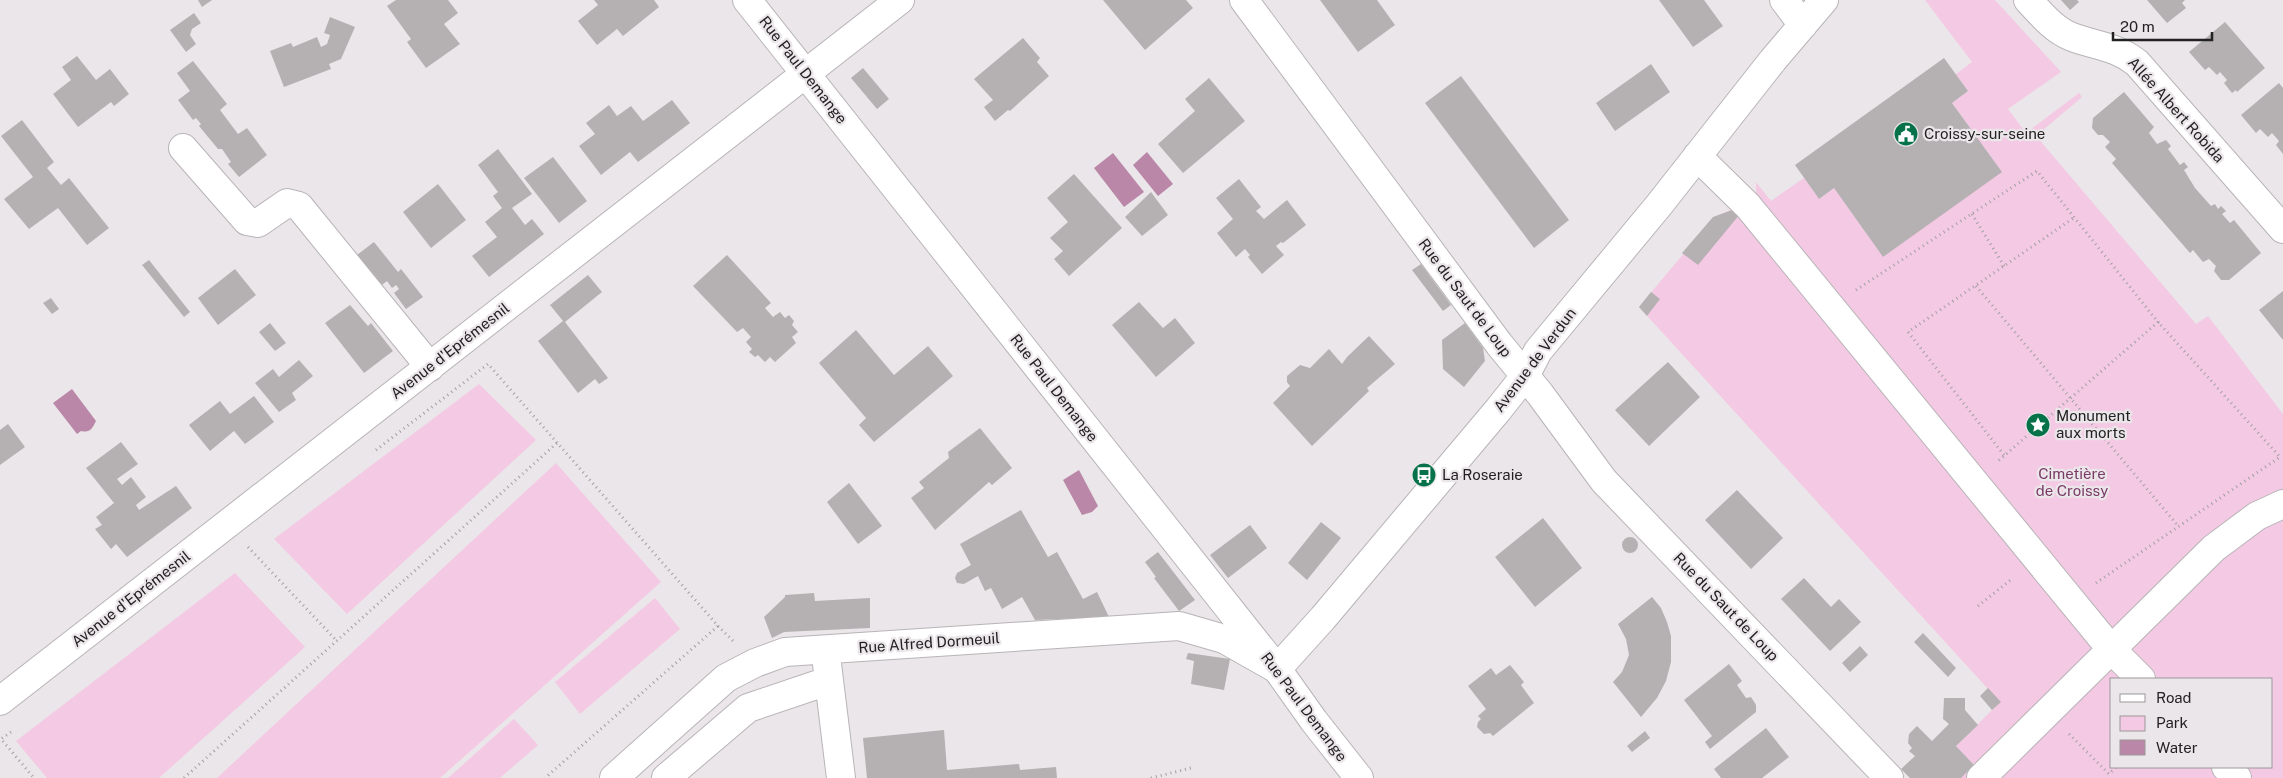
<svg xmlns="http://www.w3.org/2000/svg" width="2283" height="778" font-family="'Public Sans',sans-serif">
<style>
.green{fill:#f4c9e4;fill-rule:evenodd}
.water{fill:#ba87a8}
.building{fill:#b5b1b3}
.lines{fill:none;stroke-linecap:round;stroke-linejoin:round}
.minor-casing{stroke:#b8b4b7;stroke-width:30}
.major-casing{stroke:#b8b4b7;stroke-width:30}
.path{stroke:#a39fa2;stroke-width:3;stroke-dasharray:1 4;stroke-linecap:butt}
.minor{stroke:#fff;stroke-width:28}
.major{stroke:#fff;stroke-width:28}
.labels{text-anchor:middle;stroke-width:4.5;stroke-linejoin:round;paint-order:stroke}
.street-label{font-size:15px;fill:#232223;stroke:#ebe6e9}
.poi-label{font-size:15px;fill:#232223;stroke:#ebe6e9;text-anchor:start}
.park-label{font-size:15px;fill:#7a3a66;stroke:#ebe6e9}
</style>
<rect width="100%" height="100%" fill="#ebe6e9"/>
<!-- green -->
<path class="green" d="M1925 0H1995L2061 72 2008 109 2026 133 2079 93 2082 97 2036 136 2196 324 2208 316 2283 414V778H1961L1974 765 1956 746 2000 702 1639 307 1714 217 1756 199V182L1771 201 1804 178 1819 199 1834 188 1883 257 2001 171 1952 103 1968 91 1956 74 1972 62ZM2112 679H2272V767H2112Z
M479 384 536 440 347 614 274 539Z
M556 463 661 582 440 778H217Z
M235 573 305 647 159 778H47L16 741Z
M655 598 680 629 580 714 555 682Z
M514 719 538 745 500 778H448Z"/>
<!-- water -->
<path class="water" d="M1147 152 1173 184 1158 196 1133 165Z
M1113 153 1144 192 1124 207 1094 168Z
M72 389 96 421C92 429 90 433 81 431L77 434 53 403Z
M1079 470 1098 506 1092 512 1082 515 1063 480Z"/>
<!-- building -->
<path class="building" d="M198 0H212L202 7Z
M396 0H448L458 13 444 24 460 44 426 68 407 42 411 39 387 6Z
M594 0H654L659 7 623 36 617 29 597 45 578 21 598 5Z
M1103 0H1186L1193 8 1145 50Z
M1320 0H1377L1395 25 1358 52Z
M1659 0H1704L1723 26 1693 47Z
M2061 0H2077L2079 2 2070 10Z
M2147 0H2185L2182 3 2186 8 2167 23Z
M194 13 201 23 192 29 190 35 196 44 186 52 170 30Z
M330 17 355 27 341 59 329 64 331 69 284 87 270 51 291 43 293 47 317 37 321 47 327 44 330 35 324 33Z
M2225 22 2265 68 2237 92 2236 90 2232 93 2224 83 2227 80 2220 72 2217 75 2209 67 2205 70 2189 52Z
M1023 38 1040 58 1037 62 1049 76 1010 111 1008 110 995 121 984 107 993 100 974 79Z
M77 56 96 80 110 69 129 94 114 106 111 102 78 127 53 94 71 80 62 67Z
M1944 58 1968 91 1952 103 2002 172 1883 257 1834 188 1819 199 1795 165Z
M193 61 227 104 220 110 238 134 247 128 267 155 239 177 228 164 231 162 222 149H218L199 126 201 124 196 118 193 120 178 100 190 91 177 73Z
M1651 64 1670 92 1615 131 1596 103Z
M863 68 889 99 877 109 851 78Z
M1461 76 1569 220 1534 248 1425 103Z
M1209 78 1245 121 1183 173 1158 144 1195 111 1185 99Z
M2279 83 2283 88V154L2276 145 2279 141 2272 133 2268 137 2260 129 2256 133 2241 115Z
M2124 92 2154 127 2149 133 2157 144 2166 140 2171 146 2168 149 2180 165 2184 162 2188 167 2184 170 2195 188 2211 206 2215 204 2218 209 2221 206 2226 211 2222 214 2230 223 2234 220 2261 253 2229 280H2221L2214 271 2216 266 2209 259 2203 262 2193 250 2190 253 2112 163 2116 159 2105 147 2110 142 2103 135H2098L2092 128 2093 118Z
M672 100 690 123 638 162 630 152 601 175 579 146 595 134 586 123 609 105 617 116 631 106 643 121Z
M22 120 54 162 47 168 61 185 69 178 109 228 87 245 58 208 29 229 4 199 33 177 1 136Z
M498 149 532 194 512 208 525 225 532 219 544 234 489 277 472 256 497 237 485 222 502 208 493 196 498 192 478 165Z
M553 157 587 201 559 223 524 178Z
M1074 174 1122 228 1069 276 1054 259 1063 251 1050 238 1068 222 1047 198Z
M1239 179 1261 207 1256 211 1264 219 1287 200 1306 225 1283 243 1281 242 1276 246 1284 255 1262 274 1248 257 1250 255 1245 249 1236 257 1217 233 1233 219 1216 198Z
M438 184 466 220 431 248 403 212Z
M1151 192 1168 215 1142 236 1125 217Z
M1735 209 1740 214 1698 265 1682 253 1713 217Z
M374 242 398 272 401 269 423 297 406 309 394 293 399 289 396 285 392 288 387 281 374 291 349 261Z
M727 255 771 303 765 308 773 317 780 312 785 318 789 315 794 321 792 325 798 332 792 337 796 343 775 362 770 357 765 362 758 355 755 357 749 352 752 349 746 342 751 337 743 328 737 332 693 286Z
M149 260 190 312 184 317 142 265Z
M1421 264 1451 305 1443 311 1412 270Z
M235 269 256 295 218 325 198 298Z
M588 275 602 292 565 322 608 378 599 384 595 379 578 393 538 341 563 321 550 305Z
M2283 291V340L2259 310Z
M1651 292 1660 299 1647 316 1639 307Z
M51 298 59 309 52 314 43 303Z
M1139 302 1163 328 1175 318 1195 343 1156 377 1112 325Z
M350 305 368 326 371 323 393 351 364 373 325 323Z
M270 323 286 343 275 351 259 332Z
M1465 323 1483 348 1485 361 1464 387 1443 369 1442 340Z
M856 330 894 375 928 346 953 376 874 442 859 425 866 418 819 363Z
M1369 336 1395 364 1367 388 1369 391 1312 446 1273 403 1290 386 1287 382V376L1300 365 1310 368 1329 349 1342 364 1347 357Z
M299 360 313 376 292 393 296 400 279 412 255 383 273 369 279 377Z
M1668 362 1700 397 1649 446 1615 410Z
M254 396 274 422 245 444 234 431 210 451 189 425 220 401 230 414Z
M8 424 25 447 0 465V430Z
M980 428 1012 468 992 485 989 482 935 530 911 498 924 488 919 482 949 458 948 452Z
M121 442 138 464 117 479 122 485 131 477 146 497 136 505 139 510 176 486 192 508 127 557 116 544 111 549 95 529 102 525 96 517 114 503 86 468Z
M849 483 882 526 858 544 827 502Z
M1737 490 1783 538 1751 569 1705 520Z
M1021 510 1048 557 1057 552 1083 599 1097 592 1109 617 1035 620 1022 597 1002 609 991 588 985 591 978 576 964 584 957 583 955 578 957 573 971 565 960 544Z
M1543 518 1582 568 1535 607 1495 557Z
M1321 522 1341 538 1307 580 1288 563Z
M1250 525 1267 548 1228 578 1210 555Z
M1622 545a8 8 0 1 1 16 0a8 8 0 1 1-16 0Z
M1158 552 1195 600 1179 611 1154 578 1156 577 1145 562Z
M1804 578 1831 607 1839 599 1861 622 1830 651 1781 599Z
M814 593 815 601 870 598V628L784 632 772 638 764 617 785 597V595Z
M1652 597 1661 608 1667 622 1671 636V662L1666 681 1657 698 1641 717 1613 682 1622 672 1629 655 1626 639 1618 624Z
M1923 633 1956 668 1948 677 1914 642Z
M1860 646 1868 655 1850 672 1842 663Z
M1188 653 1230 659 1224 690 1191 684 1194 661 1186 659Z
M1729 664 1742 681 1737 685 1746 698 1751 697 1756 705V712L1710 749 1705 742 1712 736 1684 700Z
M1510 665 1524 682 1521 685 1534 703 1493 736 1490 733 1484 734 1477 727 1478 722 1481 719 1478 716 1486 709 1468 686 1491 668 1496 675Z
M1988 688 2001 702 1992 710 1980 696Z
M1944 698H1965V710L1978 725 1956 746 1974 765 1961 778H1910L1901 769 1915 756 1909 751 1912 748 1908 743 1909 734 1917 726 1932 741 1949 724 1943 719Z
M1766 728 1789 757 1762 778H1721L1714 769Z
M944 730 947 770 1019 764 1020 770 1056 767 1057 778H867L863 738Z
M1645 731 1650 738 1632 752 1627 746Z"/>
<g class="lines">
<defs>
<path id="minor" d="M1244 0 1499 344 1540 394 1604 481 1889 778
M1784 0 1803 25
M2028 0C2041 14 2054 30 2072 37 2096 46 2116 46 2137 63L2283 229
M183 148 247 221 258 223 287 203 299 206 430 367
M1697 156 1748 206 2111 649 2141 679
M827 664 841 778
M0 701 900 0
M2226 767 2237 778
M614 778 726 678 755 663 785 652 1179 626 1224 639 1277 669 1323 618 1498 410 1525 376 1538 351 1659 205 1773 60 1824 0
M666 778 748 708 828 681
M1981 778 2214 548 2257 516 2283 504"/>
<path id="major" d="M747 0 1277 669 1314 721 1359 778"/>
</defs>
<!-- minor casing -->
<use href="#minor" class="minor-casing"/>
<!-- major casing -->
<use href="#major" class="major-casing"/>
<!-- path -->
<path class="path" d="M1972 214 2004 266
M1976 286 2179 527
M1856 290 2037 171 2158 322 1997 462
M376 450 488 364 718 626 545 778
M2004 455 1908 332 2075 217
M248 547 336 640
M2096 583 2280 457 2158 322
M1978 606 2013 578
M718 626 733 641
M11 732 1 739 34 778
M2069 734 2109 774 2116 767
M184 778 557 443
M1151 778 1191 768"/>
<!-- minor -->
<use href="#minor" class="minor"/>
<!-- major -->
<use href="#major" class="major"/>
</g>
<!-- icons -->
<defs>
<symbol id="civic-disc" viewBox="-11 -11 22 22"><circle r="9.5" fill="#06724a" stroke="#ebe6e9"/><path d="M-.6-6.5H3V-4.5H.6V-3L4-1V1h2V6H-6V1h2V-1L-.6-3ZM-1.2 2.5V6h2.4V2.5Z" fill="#fff"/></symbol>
<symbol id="sight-disc" viewBox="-11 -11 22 22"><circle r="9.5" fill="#06724a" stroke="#ebe6e9"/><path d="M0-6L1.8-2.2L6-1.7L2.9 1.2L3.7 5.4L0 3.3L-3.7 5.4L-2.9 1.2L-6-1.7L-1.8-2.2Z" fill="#fff"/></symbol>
<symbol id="bus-disc" viewBox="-11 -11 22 22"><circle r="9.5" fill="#06724a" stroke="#ebe6e9"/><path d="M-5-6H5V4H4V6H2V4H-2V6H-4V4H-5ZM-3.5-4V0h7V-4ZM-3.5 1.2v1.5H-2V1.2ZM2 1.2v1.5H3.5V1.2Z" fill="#fff"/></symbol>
</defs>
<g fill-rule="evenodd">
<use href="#civic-disc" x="1892" y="120" width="28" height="28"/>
<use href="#sight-disc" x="2024" y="411" width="28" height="28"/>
<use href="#bus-disc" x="1410" y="461" width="28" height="28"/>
</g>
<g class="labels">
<!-- street labels -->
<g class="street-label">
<text transform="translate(803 70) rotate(52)" y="5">Rue Paul Demange</text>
<text transform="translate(2176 110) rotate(48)" y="5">Allée Albert Robida</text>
<text transform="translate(1465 298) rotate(53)" y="5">Rue du Saut de Loup</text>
<text transform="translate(450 351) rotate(-38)" y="5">Avenue d'Eprémesnil</text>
<text transform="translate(1535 360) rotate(-53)" y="5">Avenue de Verdun</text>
<text transform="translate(1054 388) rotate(52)" y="5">Rue Paul Demange</text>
<text transform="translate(131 599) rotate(-38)" y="5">Avenue d'Eprémesnil</text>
<text transform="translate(1726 607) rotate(46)" y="5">Rue du Saut de Loup</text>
<text transform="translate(929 643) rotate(-4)" y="5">Rue Alfred Dormeuil</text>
<text transform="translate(1304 707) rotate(53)" y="5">Rue Paul Demange</text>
</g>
<!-- poi labels -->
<g class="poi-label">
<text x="1924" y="139">Croissy-sur-seine</text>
<text x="2056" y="421">Monument<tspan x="2056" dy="17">aux morts</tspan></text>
<text x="1442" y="480">La Roseraie</text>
</g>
<!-- park labels -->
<g class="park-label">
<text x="2072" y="479">Cimetière<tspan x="2072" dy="17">de Croissy</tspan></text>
</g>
</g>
<!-- legend -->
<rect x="2110" y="678" width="162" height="90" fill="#ebe6e9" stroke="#9b989a"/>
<rect x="2120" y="694" width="25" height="8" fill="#ffffff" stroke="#9b989a"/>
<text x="2156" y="703" font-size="15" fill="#232223">Road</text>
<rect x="2120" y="716" width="25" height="15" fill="#f4c9e4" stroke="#9b989a"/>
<text x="2156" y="728" font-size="15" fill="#232223">Park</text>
<rect x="2120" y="740" width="25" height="15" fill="#ba87a8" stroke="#9b989a"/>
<text x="2156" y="753" font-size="15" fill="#232223">Water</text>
<!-- scale -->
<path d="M2113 32v8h99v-8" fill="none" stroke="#232223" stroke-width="2.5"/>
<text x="2120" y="32" font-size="15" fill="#232223" stroke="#ebe6e9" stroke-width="4" paint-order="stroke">20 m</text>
</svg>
